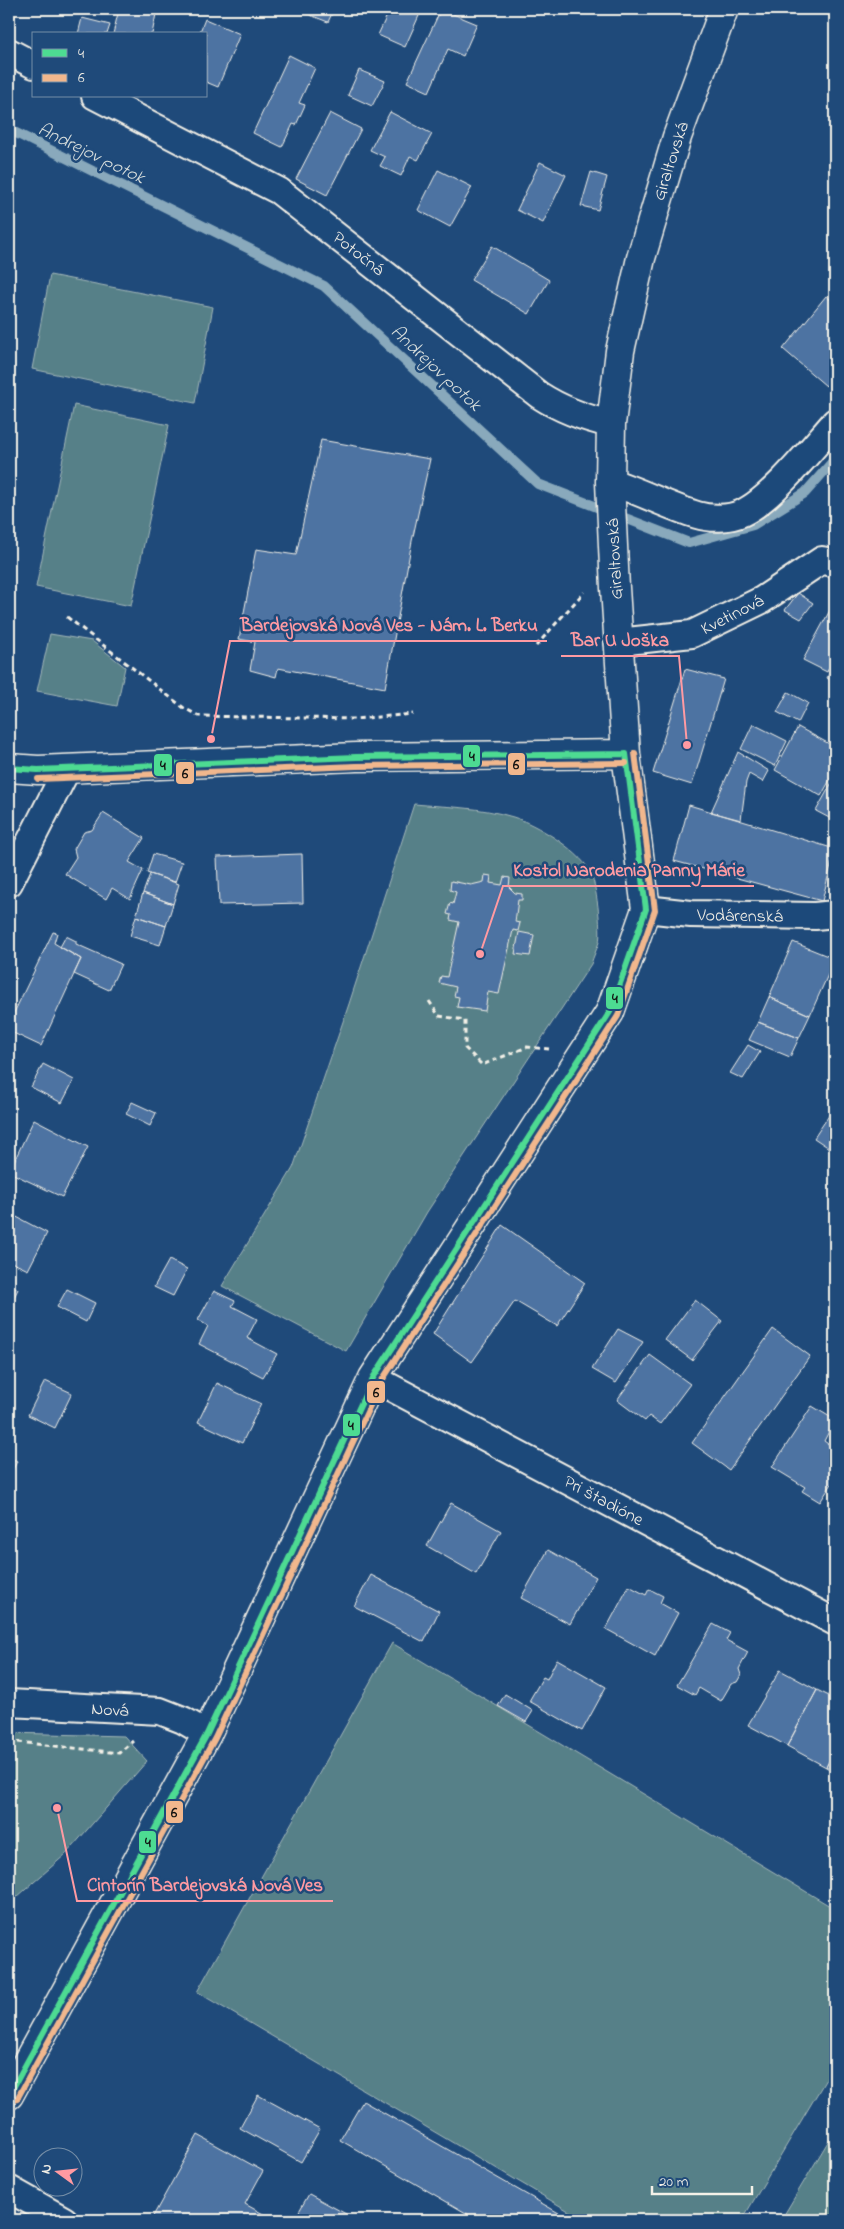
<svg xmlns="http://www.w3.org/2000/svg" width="844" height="2229" font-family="'Indie Flower',sans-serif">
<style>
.green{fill:#568088;stroke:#a5b8b8}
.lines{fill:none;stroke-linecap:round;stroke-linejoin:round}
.stream{stroke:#89a9bc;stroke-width:10}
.building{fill:#4e73a2;stroke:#f4f1e8}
.street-casing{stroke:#f4f1e8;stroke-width:30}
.secondary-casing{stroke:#f4f1e8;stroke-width:31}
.path{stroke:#f4f1e8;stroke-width:3;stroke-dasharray:5 4;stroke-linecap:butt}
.street{stroke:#1f4a7a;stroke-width:26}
.secondary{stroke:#1f4a7a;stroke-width:28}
.bus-1-casing{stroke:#1f4a7a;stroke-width:10}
.bus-2-casing{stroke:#1f4a7a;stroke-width:10}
.bus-1{stroke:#4ddb92;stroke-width:6}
.bus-2{stroke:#f1b78d;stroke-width:6}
.labels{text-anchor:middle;stroke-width:5;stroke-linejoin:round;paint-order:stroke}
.street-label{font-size:18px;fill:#f4f1e8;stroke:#1f4a7a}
.water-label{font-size:19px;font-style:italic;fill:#d9dfdd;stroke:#1f4a7a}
.leader{fill:none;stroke:#ff9aa2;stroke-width:2}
.callout-dot{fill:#ff9aa2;stroke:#1f4a7a;stroke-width:2}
.callout-label{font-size:19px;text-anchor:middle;font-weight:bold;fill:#ff9aa2;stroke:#1f4a7a;stroke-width:5;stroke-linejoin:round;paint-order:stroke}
.line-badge{stroke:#1f4a7a;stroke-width:2}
.pale-badge-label{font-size:14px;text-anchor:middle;font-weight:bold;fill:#111}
</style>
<rect width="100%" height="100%" fill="#1f4a7a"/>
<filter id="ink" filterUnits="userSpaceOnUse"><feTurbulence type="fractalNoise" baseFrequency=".02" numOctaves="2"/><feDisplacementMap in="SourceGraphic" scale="10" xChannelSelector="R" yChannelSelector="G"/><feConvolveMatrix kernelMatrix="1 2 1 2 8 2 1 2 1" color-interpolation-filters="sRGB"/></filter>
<g filter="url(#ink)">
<!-- green -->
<path class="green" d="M50 275 213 307 195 403 32 369Z
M74 405 169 425 131 606 36 587Z
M50 634 92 641 125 667 117 706 37 691Z
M414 804C447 807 481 807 513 817 536 824 577 849 590 871 596 882 602 930 599 942 597 949 593 957 591 964L427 1212 346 1351 222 1286 293 1168 349 1004Z
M392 1643 835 1909V2064L742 2220H584L197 1992Z
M9 1733 124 1736 147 1761 66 1854 9 1904Z
M835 2130V2220H781Z"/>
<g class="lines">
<!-- stream -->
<path class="stream" d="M9 133 14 132 324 286 538 484 689 543 753 525 805 493 835 459"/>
</g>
<!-- building -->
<path class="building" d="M119 9H157L152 34H113Z
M301 9H334L328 22 300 11Z
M390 9H422L405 47 378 35Z
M441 9 477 24 463 56 448 49 429 92 407 82Z
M82 18 110 25 107 34H78Z
M205 19 240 34 218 87 206 82V34H199Z
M289 55 315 68 299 103 305 105 296 125 293 124 282 147 253 133Z
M359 70 385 81 372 106 348 95Z
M390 112 432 134 418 160 410 156 401 176 380 166 385 157 370 150Z
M330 113 361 129 327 195 296 179Z
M540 162 566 175 543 223 517 210Z
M438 170 472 187 450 227 418 210Z
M591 172 607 177 598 210 581 206Z
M492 246 549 280 529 314 471 280Z
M826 296 835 303V373L826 386 783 349Z
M321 440 430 459 412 541 385 688 278 668 276 677 250 670 255 642 239 639 256 549 296 555Z
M798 593 813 603 801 619 785 610Z
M835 601V656L827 672 803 660Z
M835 663V683L827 678Z
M685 669 724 679 692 785 653 773Z
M788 692 808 703 798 723 777 712Z
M753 724 787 741 775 766 741 749Z
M798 727 835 747V771L821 796 775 770Z
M738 752 769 771 763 782 749 774 746 782 741 820 711 812Z
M835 777V821L816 811Z
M689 805 835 849 822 901 674 861Z
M103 813 144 838 129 862 143 870 130 899 112 888 106 899 65 874 76 857 74 849 84 832 92 830Z
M153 854 182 862 175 882 147 873Z
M302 854 303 903 219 905 217 857Z
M150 874 179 884 173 904 143 893Z
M485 875 491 876 490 883 502 885 504 877 510 878 509 887 515 893 522 894V900H518L515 922 520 923 518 931 513 930 499 994 488 992 485 1011 457 1007 459 997 454 996 456 987 439 983 441 976 447 977 459 922 450 920 451 915 447 914 450 903 453 904 456 892 450 890 451 881 471 885 484 882Z
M143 893 173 904 166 926 136 916Z
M136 916 166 926 160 945 130 936Z
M53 932 57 933 54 943 81 959 41 1046 9 1031V1023Z
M519 932 534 935 530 956 515 954Z
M66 936 76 941V944L121 964 109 990 74 974 81 959 60 947Z
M793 942 835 959 810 1015 769 997Z
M769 997 810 1015 799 1038 758 1022Z
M758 1022 799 1038 790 1057 749 1040Z
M748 1045 760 1052 743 1079 730 1073Z
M43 1064 74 1080 62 1103 31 1087Z
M132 1102 156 1113 150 1126 126 1114Z
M832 1111 835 1113V1152L814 1138Z
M34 1119 88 1147 62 1197 9 1172Z
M9 1213 47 1233 28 1270 9 1261Z
M502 1225 585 1283 557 1326 515 1301 472 1362 433 1334Z
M169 1260 187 1269 173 1296 154 1287Z
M9 1284 18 1289 9 1308Z
M67 1289 95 1303 86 1322 57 1307Z
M214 1291 235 1301 232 1306 257 1319 247 1338 277 1354 263 1377 199 1344 208 1326 198 1320Z
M695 1300 722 1321 692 1360 665 1340Z
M618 1329 643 1342 616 1383 592 1369Z
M773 1329 810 1356 729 1470 692 1443Z
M650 1355 690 1384 660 1424 649 1416 645 1421 617 1400Z
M45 1381 72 1393 55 1428 28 1415Z
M217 1383 261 1404 242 1443 198 1422Z
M812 1406 835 1420 824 1441 835 1449V1479L820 1502 802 1491 805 1487 772 1467Z
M9 1457 17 1461 9 1478Z
M451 1503 501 1531 476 1574 427 1546Z
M548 1550 596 1577 570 1624 521 1598Z
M371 1575 439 1611 424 1642 354 1606Z
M629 1586 646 1595 649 1589 663 1596 660 1603 678 1613 655 1656 606 1629Z
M713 1624 730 1633 726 1640 748 1652 739 1669 741 1675 737 1682 731 1684 721 1701 699 1688 695 1695 677 1685Z
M557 1659 606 1687 582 1731 529 1701 543 1677 547 1679Z
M780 1670 817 1690 787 1746 748 1725Z
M817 1690 835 1699V1750L826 1767 787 1746Z
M505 1694 533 1711 526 1722 498 1706Z
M835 1750V1773L826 1767Z
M258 2095 320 2129 301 2162 240 2128Z
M363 2101 571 2220H478L340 2140Z
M198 2135 263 2171 245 2204 274 2220H151Z
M309 2194 357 2220H294Z"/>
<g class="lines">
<defs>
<path id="street" d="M9 52 34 65
M95 96 279 191 539 395C562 410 584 418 611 424
M610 482C640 491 667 506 697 515 710 519 729 519 742 513 772 499 812 448 835 422
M618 642 692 634 762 600 822 560 835 564
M9 883 67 769
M646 909 691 914 815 916 835 914
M373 1378 835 1622
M9 1703 160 1711 183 1720 207 1734
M9 2189 64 2220"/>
<path id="secondary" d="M9 768 38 770 356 757 626 754
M9 2095 207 1734 373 1378 610 1012 646 909 626 754 615 588 610 482 611 424 620 351 641 258 677 137 724 9"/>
</defs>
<!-- street casing -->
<use href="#street" class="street-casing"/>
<!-- secondary casing -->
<use href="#secondary" class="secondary-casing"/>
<!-- path -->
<path class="path" d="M67 617 184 708 199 716 355 719 413 714
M536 646 584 592
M429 1001 439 1016 465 1020V1048L482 1065 527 1047 549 1049
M9 1741 119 1753 133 1741"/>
<!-- street -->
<use href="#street" class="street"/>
<!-- secondary -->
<use href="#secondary" class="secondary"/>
<defs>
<path id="bus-1" d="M9 768 38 770 356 757 626 754
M9 2095 207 1734 373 1378 610 1012 646 909 626 754"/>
<path id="bus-2" d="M38 779 356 766 626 763
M17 2099 215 1738 381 1382 618 1016 655 910 635 753"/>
</defs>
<!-- bus-1 casing -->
<use href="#bus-1" class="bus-1-casing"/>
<!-- bus-2 casing -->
<use href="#bus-2" class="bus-2-casing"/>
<!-- bus-1 -->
<use href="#bus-1" class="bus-1"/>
<!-- bus-2 -->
<use href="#bus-2" class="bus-2"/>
</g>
</g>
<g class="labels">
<!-- street labels -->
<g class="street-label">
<text transform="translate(670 161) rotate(-72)" y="6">Giraltovská</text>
<text transform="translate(359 253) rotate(38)" y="6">Potočná</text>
<text transform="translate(614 559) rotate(-93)" y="6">Giraltovská</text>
<text transform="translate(732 614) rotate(-27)" y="6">Kvetinová</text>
<text transform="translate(740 915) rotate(1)" y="6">Vodárenská</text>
<text transform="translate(604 1500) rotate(28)" y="6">Pri štadióne</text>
<text transform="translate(110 1709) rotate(3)" y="6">Nová</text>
</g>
<!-- water labels -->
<g class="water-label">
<text transform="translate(92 152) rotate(26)" y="7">Andrejov potok</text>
<text transform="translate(437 367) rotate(43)" y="7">Andrejov potok</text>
</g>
</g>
<!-- callouts -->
<path class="leader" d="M211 739L230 641H547M687 745L679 656H561M480 954L503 886H754M57 1808L77 1901H333"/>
<g class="callout-dot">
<circle cx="211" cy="739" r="5"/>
<circle cx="687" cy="745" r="5"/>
<circle cx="480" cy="954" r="5"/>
<circle cx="57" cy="1808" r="5"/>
</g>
<g class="callout-label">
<text x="389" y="631">Bardejovská Nová Ves - Nám. L. Berku</text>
<text x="620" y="646">Bar U Joška</text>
<text x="629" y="876">Kostol Narodenia Panny Márie</text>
<text x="205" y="1891">Cintorín Bardejovská Nová Ves</text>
</g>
<g class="line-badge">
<rect x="462" y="744" width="19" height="24" rx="5" fill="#4ddb92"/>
<rect x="507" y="752" width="19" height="24" rx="5" fill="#f1b78d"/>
<rect x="153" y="753" width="20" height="24" rx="5" fill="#4ddb92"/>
<rect x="175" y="761" width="20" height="24" rx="5" fill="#f1b78d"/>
<rect x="605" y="986" width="19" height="24" rx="5" fill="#4ddb92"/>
<rect x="366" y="1380" width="20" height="24" rx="5" fill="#f1b78d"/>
<rect x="342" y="1413" width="19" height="24" rx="5" fill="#4ddb92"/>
<rect x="165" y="1800" width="19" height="24" rx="5" fill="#f1b78d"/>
<rect x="138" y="1830" width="19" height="24" rx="5" fill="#4ddb92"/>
</g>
<g class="pale-badge-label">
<text x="472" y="761">4</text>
<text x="516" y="769">6</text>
<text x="163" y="770">4</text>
<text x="185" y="778">6</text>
<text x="615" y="1003">4</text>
<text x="376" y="1397">6</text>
<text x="351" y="1430">4</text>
<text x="174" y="1817">6</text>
<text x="148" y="1847">4</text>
</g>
<!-- margin -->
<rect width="844" height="2229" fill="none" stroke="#1f4a7a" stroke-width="30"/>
<rect x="15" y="15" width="814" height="2199" fill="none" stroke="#f4f1e8" stroke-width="2" filter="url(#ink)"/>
<!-- legend -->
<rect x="32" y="32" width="175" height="65" fill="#1f4a7a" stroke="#748da6"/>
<rect x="42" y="49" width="25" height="8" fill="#4ddb92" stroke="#748da6"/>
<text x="78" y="58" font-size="15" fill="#f4f1e8">4</text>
<rect x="42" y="74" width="25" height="8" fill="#f1b78d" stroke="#748da6"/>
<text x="78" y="82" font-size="15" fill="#f4f1e8">6</text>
<!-- north arrow -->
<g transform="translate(58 2172) rotate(285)"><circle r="24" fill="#1f4a7a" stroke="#748da6"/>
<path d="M0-4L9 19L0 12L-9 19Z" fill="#ff9aa2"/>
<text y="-8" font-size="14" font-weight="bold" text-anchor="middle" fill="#f4f1e8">N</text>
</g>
<!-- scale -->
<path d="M652 2186v8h100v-8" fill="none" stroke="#f4f1e8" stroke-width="2.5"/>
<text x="659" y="2186" font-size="15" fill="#f4f1e8" stroke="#1f4a7a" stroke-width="4" paint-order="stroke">20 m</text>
</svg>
